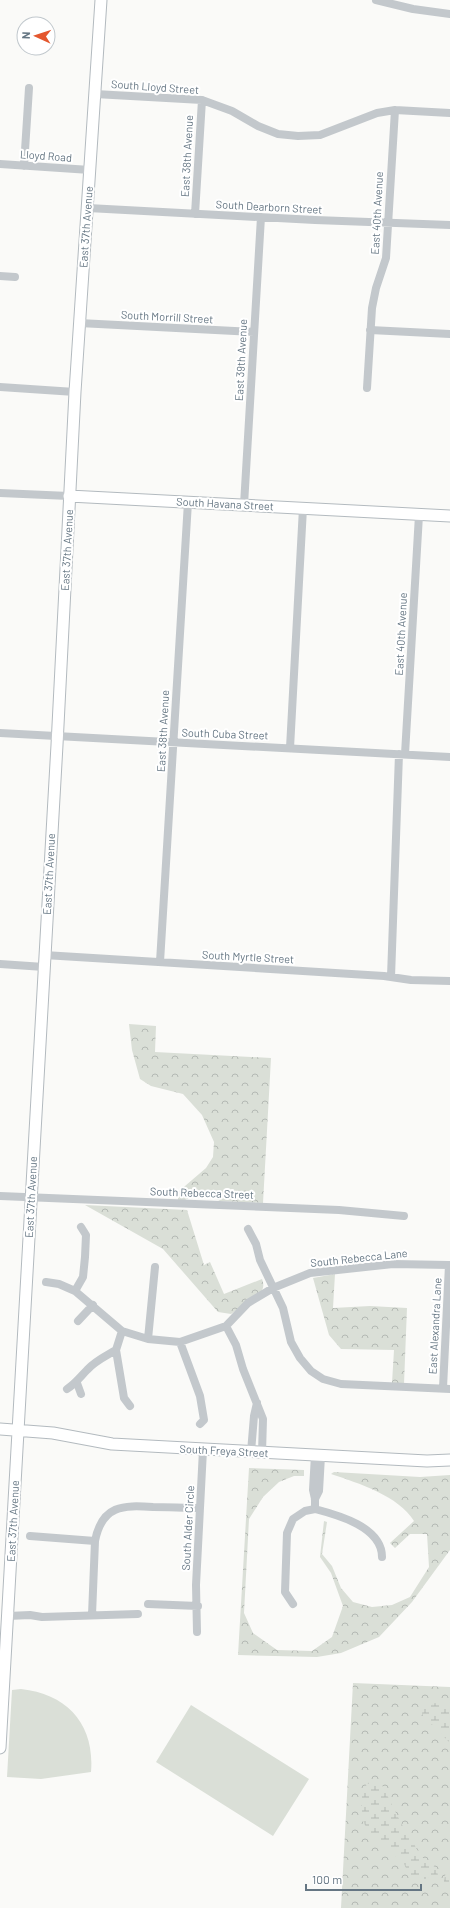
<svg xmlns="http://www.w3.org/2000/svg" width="450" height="1908" font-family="Barlow,sans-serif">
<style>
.forest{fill:url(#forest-crowns)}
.wetland{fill:url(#wetland-marsh)}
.garden{fill:#dadfd7}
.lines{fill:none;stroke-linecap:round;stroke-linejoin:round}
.secondary-casing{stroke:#b3babf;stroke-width:13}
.street{stroke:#c3c8cc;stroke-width:8}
.secondary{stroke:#fff;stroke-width:11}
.labels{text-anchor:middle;stroke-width:4;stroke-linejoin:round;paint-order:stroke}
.street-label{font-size:11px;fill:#657683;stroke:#fff}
</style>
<defs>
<pattern id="forest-crowns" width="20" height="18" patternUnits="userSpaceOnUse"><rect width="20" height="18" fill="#dadfd7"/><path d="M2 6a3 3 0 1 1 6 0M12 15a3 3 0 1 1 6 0" fill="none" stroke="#b4b9b4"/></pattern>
<pattern id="wetland-marsh" width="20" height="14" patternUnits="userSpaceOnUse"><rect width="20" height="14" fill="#dadfd7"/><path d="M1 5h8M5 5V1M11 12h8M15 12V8" fill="none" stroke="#b4b9b4"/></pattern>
</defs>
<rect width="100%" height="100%" fill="#fafaf8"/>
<!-- forest -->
<path class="forest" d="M129 1024 156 1026 155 1052 271 1058 263 1203 220 1201 207 1194 194 1195 185 1200H178V1192L206 1168 213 1157 214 1142 202 1115 183 1094 151 1086 140 1079 132 1050Z
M85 1205 187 1210 204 1265 210 1262 224 1294 262 1279C264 1285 264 1288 260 1293L231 1314 218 1312 163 1249Z
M335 1274 333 1308 370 1306 407 1308 404 1384 392 1383 394 1350 341 1349 329 1335 313 1278Z
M249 1468 304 1470V1476H294L279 1482 263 1497 249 1519 244 1613 253 1633 277 1650 312 1651 332 1637 343 1606 331 1573 320 1557 324 1521 327 1522 322 1554 332 1566 341 1588 353 1602 372 1607 392 1605 410 1597 429 1567 427 1534H410L395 1548 390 1543 414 1521C399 1496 358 1483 331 1474L334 1472 420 1477 450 1475V1550L412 1602 379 1637 341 1653 317 1657 238 1655Z
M353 1683 450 1687V1908H341Z"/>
<!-- wetland -->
<path class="wetland" d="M437 1703H450V1743L422 1714 423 1707Z
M372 1779 382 1785 401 1823 421 1856 436 1868 438 1875 425 1879 410 1876 403 1862 378 1842 368 1831 362 1819V1790Z
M447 1870H450V1896C442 1887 443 1880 447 1870Z"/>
<!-- garden -->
<path class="garden" d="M21 1689C68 1694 95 1725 91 1772L41 1779 7 1777 12 1690Z
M191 1705 309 1779 273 1836 156 1762Z"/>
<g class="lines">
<defs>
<path id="secondary" d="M69 496 450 516
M0 1429 53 1433 112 1444 427 1461 450 1460
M0 1748 57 745 75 392 101 0"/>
</defs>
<!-- secondary casing -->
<use href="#secondary" class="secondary-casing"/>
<!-- street -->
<path class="street" d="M376 0 413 9 450 14
M95 94 202 100 232 111 258 126 278 134 298 136 320 135 377 113 395 110 450 113
M0 164 90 170
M24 166 29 88
M88 208 315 220 450 225
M195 214 202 100
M0 276 15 277
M79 323 254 332
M370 330 450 334
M0 387 75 392
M367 388 372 308 376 288 386 258 395 110
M0 493 69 496
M244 505 261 217
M0 733 450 757
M290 748 303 508
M405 754 419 515
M44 955 384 976 411 980 450 981
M160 962 188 502
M0 964 44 967
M391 977 399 754
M0 1196 339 1210 404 1216
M248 1229 256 1244 260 1260 283 1308 291 1342 300 1358 311 1371 323 1379 341 1384 450 1389
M46 1282 59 1284 75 1291 122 1331 148 1339 180 1342 226 1326 248 1303 273 1288 310 1273 393 1264 449 1265 443 1388
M75 1291 83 1277 85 1257 86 1235 81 1227
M78 1321 93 1305
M226 1326 236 1345 243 1369 263 1419 262 1453
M148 1339 155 1267
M180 1342 200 1396 204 1420 200 1424
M116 1350 124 1398 130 1406
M77 1383 81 1394
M67 1389C76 1383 80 1377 87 1370 95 1361 106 1356 116 1350L122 1331
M251 1452 254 1416 257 1403
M315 1499 319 1491 321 1456
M315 1509C338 1515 382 1527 382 1557
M30 1536 95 1541
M148 1604 198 1606
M293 1604 285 1592 287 1533 293 1519 305 1511 315 1509V1499L313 1490 315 1455
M92 1615 95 1541C102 1505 123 1505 153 1507 169 1507 184 1508 200 1508
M8 1616 30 1615 42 1617 138 1614
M197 1632 196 1585 203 1450"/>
<!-- secondary -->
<use href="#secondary" class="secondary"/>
</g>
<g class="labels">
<!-- street labels -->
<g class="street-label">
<text transform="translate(155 87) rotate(4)" y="4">South Lloyd Street</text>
<text transform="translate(46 156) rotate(4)" y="4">Lloyd Road</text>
<text transform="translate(187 156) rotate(-87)" y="4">East 38th Avenue</text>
<text transform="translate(269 207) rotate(3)" y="4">South Dearborn Street</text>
<text transform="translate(377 213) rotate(-87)" y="4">East 40th Avenue</text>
<text transform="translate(86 227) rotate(-86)" y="4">East 37th Avenue</text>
<text transform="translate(167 317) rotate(3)" y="4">South Morrill Street</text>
<text transform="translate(241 360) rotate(-87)" y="4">East 39th Avenue</text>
<text transform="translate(225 504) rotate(3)" y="4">South Havana Street</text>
<text transform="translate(67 550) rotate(-87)" y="4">East 37th Avenue</text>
<text transform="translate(401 634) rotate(-87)" y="4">East 40th Avenue</text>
<text transform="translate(163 731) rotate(-87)" y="4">East 38th Avenue</text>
<text transform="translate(225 734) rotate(2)" y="4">South Cuba Street</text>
<text transform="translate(49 874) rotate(-87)" y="4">East 37th Avenue</text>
<text transform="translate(248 957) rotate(3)" y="4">South Myrtle Street</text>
<text transform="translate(202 1193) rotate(2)" y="4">South Rebecca Street</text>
<text transform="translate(31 1197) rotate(-87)" y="4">East 37th Avenue</text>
<text transform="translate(359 1258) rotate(-6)" y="4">South Rebecca Lane</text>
<text transform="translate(435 1326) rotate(-87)" y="4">East Alexandra Lane</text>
<text transform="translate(224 1451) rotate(3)" y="4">South Freya Street</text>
<text transform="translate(13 1521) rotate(-87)" y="4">East 37th Avenue</text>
<text transform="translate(188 1528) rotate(-87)" y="4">South Alder Circle</text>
</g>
</g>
<!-- north arrow -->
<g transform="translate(36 36) rotate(273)"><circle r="19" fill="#ffffff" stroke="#c1c8cd"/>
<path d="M0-3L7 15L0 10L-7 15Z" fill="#e4572e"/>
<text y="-6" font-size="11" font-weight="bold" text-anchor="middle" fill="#657683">N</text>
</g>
<!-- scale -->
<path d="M306 1884v6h115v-6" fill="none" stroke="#657683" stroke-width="2"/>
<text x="312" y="1884" font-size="12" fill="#657683" stroke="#ffffff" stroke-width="3" paint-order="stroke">100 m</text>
</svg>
